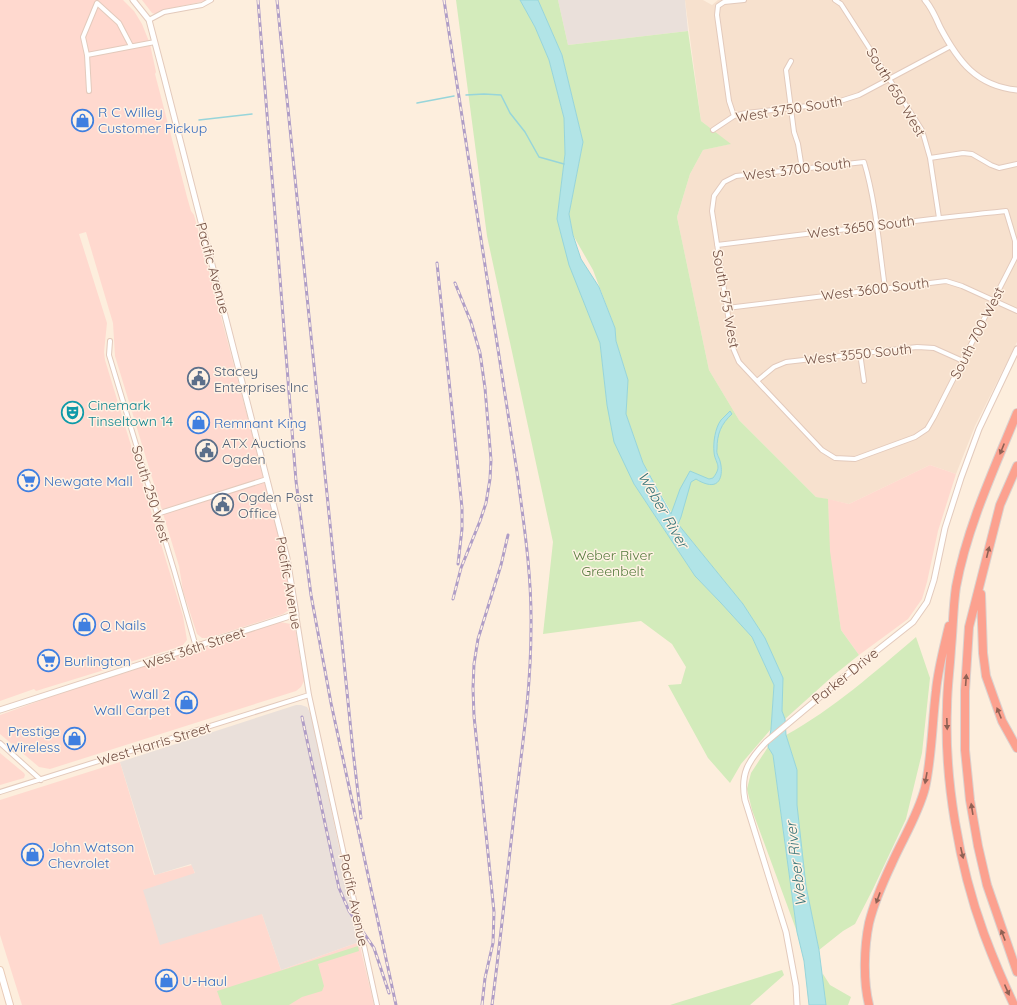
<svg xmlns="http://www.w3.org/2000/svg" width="1017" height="1005" font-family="Quicksand,sans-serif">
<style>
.residential{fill:#f7e1ce}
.commercial{fill:#ffd9cf}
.industrial{fill:#eae0da}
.green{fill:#d3ebbb}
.water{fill:#b1e4e7;stroke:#97d5da}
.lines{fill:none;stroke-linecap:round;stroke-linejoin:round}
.stream{stroke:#97d5da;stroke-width:1.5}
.minor-casing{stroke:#e3cabc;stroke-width:6}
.tertiary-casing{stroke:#e3cabc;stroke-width:7}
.secondary-casing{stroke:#e9cbb8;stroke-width:8}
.motorway-casing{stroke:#dbd2cf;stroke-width:10}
.minor{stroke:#fff;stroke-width:4}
.tertiary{stroke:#fff;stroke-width:5}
.secondary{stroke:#fff;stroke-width:6}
.motorway{stroke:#fca18f;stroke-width:8}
.rail-casing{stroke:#af9dc6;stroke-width:3}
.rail{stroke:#fff2e4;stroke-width:1.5;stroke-dasharray:4.5;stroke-linecap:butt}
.oneway{fill:#8f6154}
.labels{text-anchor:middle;stroke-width:3;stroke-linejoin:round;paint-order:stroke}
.street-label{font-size:14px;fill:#745145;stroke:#fff2e4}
.shop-label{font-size:14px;fill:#366cbe;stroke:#fff2e4;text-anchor:start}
.service-label{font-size:14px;fill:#4e5e75;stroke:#fff2e4;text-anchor:start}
.culture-label{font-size:14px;fill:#0d838f;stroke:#fff2e4;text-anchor:start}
.park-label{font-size:14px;fill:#547a3c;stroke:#fff2e4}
.water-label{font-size:15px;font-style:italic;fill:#38767b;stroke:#fff2e4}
</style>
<rect width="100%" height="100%" fill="#fdeedd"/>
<!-- residential -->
<path class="residential" d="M685 0H703L712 5 718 0H1017V342L975 426 956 474 930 465 849 504 816 497 739 420 709 370 677 217 690 174 703 150 730 144 701 121Z"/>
<!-- commercial -->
<path class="commercial" d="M0 0H123L134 11 142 24 150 44 156 72 155 74 187 197 191 211 194 215 282 547 291 604 289 610 283 614 209 638H202L197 634 183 591 179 566 115 356 113 323 86 232 79 234 107 323 104 352 105 360 183 616 187 640 182 646 36 691 34 689 0 701Z
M142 0H210L162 10 155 14 152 13Z
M930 465 956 474 938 531 927 582 922 599 908 619 859 655 841 630 829 550 828 499 849 504Z
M280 622 291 624 295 629 296 633 304 681 301 687 296 691 50 769 39 767 0 734V715L42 700 49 696 127 672Z
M0 753 24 773 25 775 24 778 0 785Z
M120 762 154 875 192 865 195 874 262 914 281 970 359 942 374 1005H22L0 935V800Z"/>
<!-- industrial -->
<path class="industrial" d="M558 0H685L688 31 568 45Z
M296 705H301L307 707 311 714 359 942 281 970 262 914 160 945 143 890 195 873 191 864 155 875 120 762Z"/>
<!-- green -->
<path class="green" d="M456 0H520L535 27 549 60 564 118 565 154 557 219 577 284 600 343 607 405 634 484 695 576 721 603 752 637 774 685 771 729 741 764 730 783 708 758 668 685 681 684 686 667 672 644 641 621 543 634 553 542 487 236Z
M538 0H558L568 45 688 31 701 121 731 144 703 150 690 174 677 217 709 370 739 420 816 497 828 499 830 551 841 630 859 655 834 675 785 719 782 711 783 678 765 638 743 604 678 524 643 463 626 414 628 380 616 341 615 328 593 270 573 235 569 214 583 142 562 55Z
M916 637 930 678 922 753 906 819 873 889 855 924 843 931 819 950 806 886 797 805V770L786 735C832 710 876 671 916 637Z
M768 747 773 755 797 932 752 810 747 789 751 773Z
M358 946 359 951 318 964 324 986 322 991 302 997 289 1005H222L217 991Z
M782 970 784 975 750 1005H670Z
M823 974 830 985 851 997 848 1005H826L822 981Z"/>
<!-- water -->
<path class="water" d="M520 0H538L562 55 583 142 569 214 573 235 581 259 599 287 615 328 616 341 628 380 626 414 643 463 671 514 680 489 690 471 709 479 713 478C723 465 715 464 714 452 713 443 715 428 721 420 724 417 727 414 730 411L732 414C721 424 717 434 717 449 716 454 719 457 720 461 723 471 722 488 707 484 703 483 699 481 696 479L691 482 681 517 678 524 743 604 765 638 783 678 782 711 785 719 786 735 797 770V805L806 886 819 950 826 1005H809L804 961 797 932 773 755 768 747 771 729 774 685 752 637 721 603 695 576 634 484 614 442 607 405 600 343 569 265 557 219 565 154 564 118 549 60 535 27Z"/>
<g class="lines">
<!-- stream -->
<path class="stream" d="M466 95 484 94 501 95 510 113 525 132 539 157 564 164
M417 103 454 96
M199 120 252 114"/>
<defs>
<path id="minor" d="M835 0 841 4 922 130 930 158 939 218
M149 20 164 12 202 5 211 0
M131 46 119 23 97 3 83 37 87 55 155 42
M87 55 89 91
M791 61 786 70 794 132 798 144 802 169
M734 116 729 101 717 15 718 6 724 2 744 0
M713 130 734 116 746 113 834 103 859 95 951 46
M930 158 963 153 972 154 991 165 999 168 1017 164
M717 245C813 233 909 221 1006 211L1015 241V258L934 417 927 429 915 437 855 459 835 458 822 450 739 362 733 348 712 211 714 196 724 182 736 176 864 162C876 202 879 246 885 288
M727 308 946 281 962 286 1017 311
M110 341 109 355 174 570 196 647
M860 353 864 381
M757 381 774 367 786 362 917 347 934 348 963 361
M157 514 267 479
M296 614 309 695 377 1005
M0 743 41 780
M0 792 309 695"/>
<path id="tertiary" d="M925 0C932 8 936 18 940 27 958 61 976 86 1017 90
M0 710 296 614 287 558 164 77 149 20 133 0
M797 1005 796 986 786 932 745 800C740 774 748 761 766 742L846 675 913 622 927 602 934 580 945 528 961 478 979 429 1017 349"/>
<path id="secondary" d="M0 970 10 1005"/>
<path id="motorway" d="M1017 466 1000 505 969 627 965 691V750L970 800 978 846 987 885 1017 972
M981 594 983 653 986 676 1002 721 1017 748
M869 1005C863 981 864 947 869 923 874 903 883 882 892 863 903 838 918 815 925 788 932 756 932 724 936 691 938 669 944 647 949 626
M1014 1005C1003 982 993 958 984 934 959 866 944 779 947 707 947 687 950 668 951 648 953 628 953 607 956 587 967 527 994 469 1017 413"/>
</defs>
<!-- minor casing -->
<use href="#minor" class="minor-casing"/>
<!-- tertiary casing -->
<use href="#tertiary" class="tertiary-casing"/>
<!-- secondary casing -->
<use href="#secondary" class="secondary-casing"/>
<!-- motorway casing -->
<use href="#motorway" class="motorway-casing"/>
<!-- minor -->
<use href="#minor" class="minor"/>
<!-- tertiary -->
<use href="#tertiary" class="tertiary"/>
<!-- secondary -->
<use href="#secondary" class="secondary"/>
<!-- motorway -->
<use href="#motorway" class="motorway"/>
<defs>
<path id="rail" d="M258 0 296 481 311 595 331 703 396 1005
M277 0 353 751 361 818
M444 0 517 472C524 525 532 576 531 629 531 685 523 742 516 798 508 867 501 936 492 1005
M437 263 462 508V529L458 564
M453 599 461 568 480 521 486 503 490 479 491 460 485 388 480 353 471 322 455 283
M302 717 339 888 349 911 374 948 389 993
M482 1005 485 978 493 943 494 912 474 716 473 688 474 664 478 639 501 565 508 535"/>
</defs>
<!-- rail casing -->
<use href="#rail" class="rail-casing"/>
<!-- rail -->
<use href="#rail" class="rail"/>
</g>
<!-- one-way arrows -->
<defs><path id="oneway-solid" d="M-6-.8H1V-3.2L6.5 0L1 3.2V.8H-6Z"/></defs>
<g class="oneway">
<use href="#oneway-solid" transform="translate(1002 449) rotate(112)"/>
<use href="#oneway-solid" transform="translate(988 552) rotate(-76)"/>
<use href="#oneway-solid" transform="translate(966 680) rotate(-86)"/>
<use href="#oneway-solid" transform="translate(999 713) rotate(-112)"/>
<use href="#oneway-solid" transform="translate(947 724) rotate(88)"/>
<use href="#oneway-solid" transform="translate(926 778) rotate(100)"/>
<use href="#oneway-solid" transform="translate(972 809) rotate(-99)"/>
<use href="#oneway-solid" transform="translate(962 853) rotate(77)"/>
<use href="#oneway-solid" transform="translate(878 898) rotate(110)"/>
<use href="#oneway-solid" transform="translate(1003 935) rotate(-111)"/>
<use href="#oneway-solid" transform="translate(1007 990) rotate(66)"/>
</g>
<!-- icons -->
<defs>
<symbol id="shop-ring" viewBox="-11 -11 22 22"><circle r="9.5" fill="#fff2e4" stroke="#3f7fe0" stroke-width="1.5"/><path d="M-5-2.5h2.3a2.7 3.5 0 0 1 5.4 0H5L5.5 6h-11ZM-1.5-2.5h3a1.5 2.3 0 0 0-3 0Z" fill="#3f7fe0"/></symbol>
<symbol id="civic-ring" viewBox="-11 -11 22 22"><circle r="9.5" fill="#fff2e4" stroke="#5c6f8a" stroke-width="1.5"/><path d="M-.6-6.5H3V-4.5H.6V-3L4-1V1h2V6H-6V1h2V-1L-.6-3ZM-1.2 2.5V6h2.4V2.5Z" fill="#5c6f8a"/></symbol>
<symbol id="theatre-ring" viewBox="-11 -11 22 22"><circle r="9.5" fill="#fff2e4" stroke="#0f9aa8" stroke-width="1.5"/><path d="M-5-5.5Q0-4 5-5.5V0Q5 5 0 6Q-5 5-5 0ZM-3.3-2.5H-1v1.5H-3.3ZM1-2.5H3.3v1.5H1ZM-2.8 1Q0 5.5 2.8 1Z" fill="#0f9aa8"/></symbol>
<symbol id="supermarket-ring" viewBox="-11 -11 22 22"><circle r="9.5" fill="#fff2e4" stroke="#3f7fe0" stroke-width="1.5"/><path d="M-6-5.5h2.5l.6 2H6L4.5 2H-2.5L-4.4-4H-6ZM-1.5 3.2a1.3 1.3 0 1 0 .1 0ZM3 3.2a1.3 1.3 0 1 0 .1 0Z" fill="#3f7fe0"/></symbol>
</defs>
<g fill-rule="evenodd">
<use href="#shop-ring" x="70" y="108" width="25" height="25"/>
<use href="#civic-ring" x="186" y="366" width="25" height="25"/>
<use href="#theatre-ring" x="60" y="400" width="25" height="25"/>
<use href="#shop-ring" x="186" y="410" width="25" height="25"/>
<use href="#civic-ring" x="194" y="438" width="25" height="25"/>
<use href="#supermarket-ring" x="16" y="468" width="25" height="25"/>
<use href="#civic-ring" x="210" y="492" width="25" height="25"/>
<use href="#shop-ring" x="72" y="612" width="25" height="25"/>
<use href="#supermarket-ring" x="36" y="648" width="25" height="25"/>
<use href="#shop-ring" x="174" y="690" width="25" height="25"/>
<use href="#shop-ring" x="62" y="726" width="25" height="25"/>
<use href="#shop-ring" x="20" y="842" width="25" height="25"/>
<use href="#shop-ring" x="154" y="968" width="25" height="25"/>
</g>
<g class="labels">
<!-- street labels -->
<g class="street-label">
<text transform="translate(896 92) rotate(59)" y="5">South 650 West</text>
<text transform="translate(789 109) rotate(-9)" y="5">West 3750 South</text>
<text transform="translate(797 169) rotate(-7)" y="5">West 3700 South</text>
<text transform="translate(861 227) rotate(-7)" y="5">West 3650 South</text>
<text transform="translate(213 268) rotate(75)" y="5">Pacific Avenue</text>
<text transform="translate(875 289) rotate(-7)" y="5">West 3600 South</text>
<text transform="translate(726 299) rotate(80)" y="5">South 575 West</text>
<text transform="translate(977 333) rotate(-63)" y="5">South 700 West</text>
<text transform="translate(858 354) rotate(-6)" y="5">West 3550 South</text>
<text transform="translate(151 494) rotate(73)" y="5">South 250 West</text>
<text transform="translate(289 583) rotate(80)" y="5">Pacific Avenue</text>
<text transform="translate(194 648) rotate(-18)" y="5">West 36th Street</text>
<text transform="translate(845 676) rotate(-39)" y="5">Parker Drive</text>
<text transform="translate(154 744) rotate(-17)" y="5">West Harris Street</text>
<text transform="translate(354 900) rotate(78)" y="5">Pacific Avenue</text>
</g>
<!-- shop labels -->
<g class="shop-label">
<text x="98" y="117">R C Willey<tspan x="98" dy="16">Customer Pickup</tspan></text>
<text x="214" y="428">Remnant King</text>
<text x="44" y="486">Newgate Mall</text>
<text x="100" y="630">Q Nails</text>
<text x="64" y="666">Burlington</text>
<text x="170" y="699" text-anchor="end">Wall 2<tspan x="170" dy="16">Wall Carpet</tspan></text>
<text x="60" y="736" text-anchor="end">Prestige<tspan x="60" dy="16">Wireless</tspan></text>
<text x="48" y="852">John Watson<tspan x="48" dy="16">Chevrolet</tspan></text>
<text x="182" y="986">U-Haul</text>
</g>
<!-- service labels -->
<g class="service-label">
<text x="214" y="376">Stacey<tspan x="214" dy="16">Enterprises Inc</tspan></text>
<text x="222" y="448">ATX Auctions<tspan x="222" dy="16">Ogden</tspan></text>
<text x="238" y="502">Ogden Post<tspan x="238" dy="16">Office</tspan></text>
</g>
<!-- culture labels -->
<g class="culture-label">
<text x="88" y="410">Cinemark<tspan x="88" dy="16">Tinseltown 14</tspan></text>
</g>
<!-- park labels -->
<g class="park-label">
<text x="613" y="560">Weber River<tspan x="613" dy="16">Greenbelt</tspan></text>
</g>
<!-- water labels -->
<g class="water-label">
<text transform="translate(663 510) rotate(60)" y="5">Weber River</text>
<text transform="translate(796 864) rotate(-97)" y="5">Weber River</text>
</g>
</g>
</svg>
